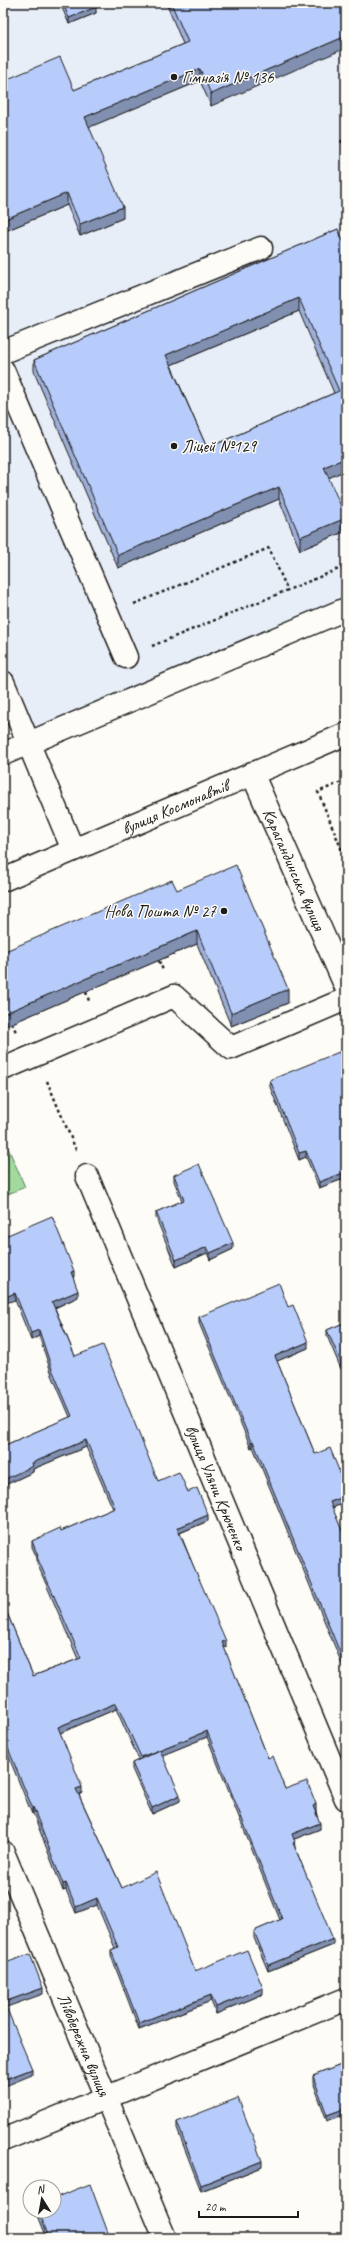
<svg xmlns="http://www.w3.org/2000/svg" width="349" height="2241" font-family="Caveat,sans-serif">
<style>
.built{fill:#e8eef8}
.green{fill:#a0da9f;stroke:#5e7b5e}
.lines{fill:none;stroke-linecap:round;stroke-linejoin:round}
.minor-casing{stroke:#1c1c1c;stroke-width:25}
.path{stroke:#1c1c1c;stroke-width:2.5;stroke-dasharray:3 3;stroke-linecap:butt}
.minor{stroke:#fdfcf7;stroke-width:22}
.wall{fill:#9eafd8;stroke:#1c1c1c;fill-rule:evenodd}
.shaded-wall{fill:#818fb0;stroke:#1c1c1c}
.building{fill:#b8ccfb;stroke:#1c1c1c;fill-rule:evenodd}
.poi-dot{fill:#1c1c1c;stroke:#fdfcf7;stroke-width:1.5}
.labels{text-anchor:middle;stroke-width:3;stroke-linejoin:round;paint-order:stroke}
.poi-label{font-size:17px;fill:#1c1c1c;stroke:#fdfcf7;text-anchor:start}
.street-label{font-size:17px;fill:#1c1c1c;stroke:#fdfcf7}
</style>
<rect width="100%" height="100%" fill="#fdfcf7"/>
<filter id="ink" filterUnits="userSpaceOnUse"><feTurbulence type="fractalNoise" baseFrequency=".025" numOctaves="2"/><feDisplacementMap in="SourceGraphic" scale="8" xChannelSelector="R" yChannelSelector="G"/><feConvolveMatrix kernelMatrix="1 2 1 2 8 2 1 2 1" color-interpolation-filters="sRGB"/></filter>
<g filter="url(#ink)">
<!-- built -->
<path class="built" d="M3 3H346V596L34 728 3 655Z"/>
<!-- green -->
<path class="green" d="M3 1136 25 1187 3 1196Z"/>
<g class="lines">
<defs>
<g id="minor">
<path d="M3 352 261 248"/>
<path d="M3 370 126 657"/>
<path d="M3 682 73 850"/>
<path d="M3 754 346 609"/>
<path id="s1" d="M252 773 346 987"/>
<path id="s2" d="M3 880 346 734"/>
<path d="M3 1069 174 996 231 1048 346 999"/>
<path id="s3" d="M87 1176 346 1799"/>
<path id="s4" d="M3 1852 165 2238"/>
<path d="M3 2140 346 1999"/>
</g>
</defs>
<!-- minor casing -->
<use href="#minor" class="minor-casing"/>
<!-- path -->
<path class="path" d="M346 137 341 140 346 150
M134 604 269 548 288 591
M152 646 346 566
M346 780 318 792 346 860
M159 961 163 970
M86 992 89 1001
M12 1023 16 1032
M47 1081 76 1150"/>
<!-- minor -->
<use href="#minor" class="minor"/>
</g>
<!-- wall -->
<path class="wall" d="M60 3H94L96 13 69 24Z
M166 3H346L211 106 200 81 89 127 123 218 80 236 67 205 3 232V81L74 90 183 44Z
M338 229 346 470 328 478 346 531 300 550 279 499 118 568 34 372V360ZM299 311 334 393 207 448 171 365Z
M177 890 288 1003 231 1026 197 944 3 1027V952Z
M346 1070V1178L319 1188 306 1157 299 1160 270 1087V1080Z
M174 1175 233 1249 210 1260 207 1253 176 1267 156 1218V1212L182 1201 174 1181Z
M3 1237 74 1277 73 1278 78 1297 55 1308 75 1356 158 1481 188 1492 208 1521 180 1533 226 1647 224 1648 268 1758 285 1789 316 1811 320 1829 294 1839 295 1847 333 1945 268 1971 254 1938V1931L280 1920 207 1737 162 1755 180 1801 152 1814 132 1769V1763L139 1760 116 1709 60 1733 82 1793 79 1795 122 1888 195 1971 263 1994 216 2014 211 2001 139 2029 111 1956V1950L115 1948 97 1905 76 1913 66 1890 63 1891 33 1813 32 1814 3 1743V1603L33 1676 78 1659 37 1563V1558L32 1547V1541L61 1531 113 1509 86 1447 33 1469V1472L5 1485 3 1480V1446L70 1417 52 1375 39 1336 31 1340 15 1300Z
M288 1307 308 1348 277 1361 315 1454 346 1502 332 1508 346 1540V1674L253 1447 251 1448 199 1323V1317Z
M346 1322 341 1369 327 1336V1330Z
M346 2063 327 2121 313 2082V2076Z
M177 2122 262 2167 201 2191 177 2129Z
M36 2211H54L110 2238H47Z"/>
<!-- shaded-wall -->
<path class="shaded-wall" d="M96 7V13L69 24V18Z
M346 36V48L211 106V94Z
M200 69V81L85 129V117Z
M67 193V205L3 232V220Z
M123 207V218L80 236V224Z
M299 298V311L166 367V355Z
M346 458V470L324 480V467Z
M279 487V499L118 568V555Z
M346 518V531L300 550V537Z
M197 931V944L3 1027V1014Z
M288 989V1003L231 1026V1013Z
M306 1151V1157L299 1160V1153Z
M346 1172V1178L319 1188V1182Z
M233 1243V1249L210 1260V1253Z
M207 1247V1253L176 1267V1260Z
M74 1271V1277L71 1278V1272Z
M78 1291V1297L52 1309V1302Z
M15 1293V1300L3 1304V1298Z
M39 1330V1336L31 1340V1333Z
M308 1342V1348L275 1362V1356Z
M346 1360V1367L341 1369V1362Z
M86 1440V1447L33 1469V1472L5 1485V1479L32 1463Z
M253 1441V1447L251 1448V1442Z
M346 1496V1502L330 1509V1502Z
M208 1515V1521L177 1534V1528Z
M226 1641V1647L222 1649V1642Z
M116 1703V1709L58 1734V1727Z
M207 1731V1737L141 1764V1757Z
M82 1787V1793L76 1796V1789Z
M180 1795V1801L152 1814V1808Z
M316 1804V1811L313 1812V1806Z
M32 1807H33V1813L32 1814Z
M320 1823V1829L292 1840V1834Z
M66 1883V1890L63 1891V1884Z
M97 1898V1905L76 1913V1907Z
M333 1939V1945L268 1971V1965Z
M43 1988V1994L4 2008V2002Z
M263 1988V1994L216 2014V2007Z
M211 1995V2001L139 2029V2023Z
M32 2069V2075L3 2087V2080Z
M346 2108V2114L327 2121V2115Z
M262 2161V2167L201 2191V2185Z"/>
<!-- building -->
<path class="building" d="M63 3H94L96 7 69 18Z
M171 3H346V36L211 94 200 69 85 117 123 207 80 224 67 193 3 220V81L60 57 74 90 188 42Z
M338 229 346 247V458L324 467 346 518 300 537 279 487 118 555 34 360ZM299 298 339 391 207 448 166 355Z
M236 865 288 989 231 1013 197 931 3 1014V952L172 880 177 890Z
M339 1052 346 1070V1172L319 1182 306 1151 299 1153 270 1080Z
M199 1164 233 1243 210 1253 207 1247 176 1260 156 1212 184 1200 174 1175Z
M52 1216 74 1271 71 1272 78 1291 52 1302 75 1356 103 1345 158 1481 179 1472 188 1492 197 1488 208 1515 177 1528 226 1641 222 1642 268 1758 272 1756 285 1789 307 1781 316 1804 313 1806 320 1823 292 1834 295 1842 293 1843 333 1939 268 1965 254 1931 282 1919 207 1731 141 1757 116 1703 58 1727 82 1787 76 1789 122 1888 156 1872 195 1971 247 1950 263 1988 216 2007 211 1995 139 2023 111 1950 118 1947 97 1898 76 1907 66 1883 63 1884 33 1807H32L3 1736V1603L33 1676 81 1658 37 1557 38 1556 32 1541 60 1528 61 1531 115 1508 86 1440 32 1463 33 1466 5 1479 3 1474V1446L72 1416 52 1369 39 1330 31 1333 15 1293 3 1298V1237Z
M279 1283 288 1307 293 1305 308 1342 275 1356 315 1454 330 1448 346 1488V1496L330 1502 346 1540V1667L253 1441 251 1442 199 1317Z
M346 1322V1360L341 1362 327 1330Z
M160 1750 180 1795 152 1808 132 1763Z
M30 1954 43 1988 4 2002 32 2069 3 2080V1964Z
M346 2063V2108L327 2115 313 2076Z
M238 2098 262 2161 201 2185 177 2122Z
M90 2184 110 2238H49L39 2211H54V2198Z"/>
</g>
<!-- markers -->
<g class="poi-dot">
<circle cx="174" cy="77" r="4"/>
<circle cx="174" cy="446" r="4"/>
<circle cx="224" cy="911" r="4"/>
</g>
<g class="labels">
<!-- poi labels -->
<g class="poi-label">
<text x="182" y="83">Гімназія № 136</text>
<text x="182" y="452">Ліцей №129</text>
<text x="216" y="917" text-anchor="end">Нова Пошта № 27</text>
</g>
<!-- street labels -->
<g class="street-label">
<text dy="6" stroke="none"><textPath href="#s2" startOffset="187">вулиця Космонавтів</textPath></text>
<text dy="6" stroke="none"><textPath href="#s1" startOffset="105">Карагандинська вулиця</textPath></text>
<text dy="6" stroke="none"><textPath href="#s3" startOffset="337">вулиця Уляни Крюченко</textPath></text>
<text dy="6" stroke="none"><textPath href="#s4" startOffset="209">Лівобережна вулиця</textPath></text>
</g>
</g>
<!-- margin -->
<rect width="349" height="2241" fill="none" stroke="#fdfcf7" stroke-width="16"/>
<rect x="8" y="8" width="333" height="2225" fill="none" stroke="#1c1c1c" stroke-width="1.5" filter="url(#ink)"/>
<!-- north arrow -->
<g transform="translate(42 2199) rotate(349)"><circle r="19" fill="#fdfcf7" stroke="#a3a29f"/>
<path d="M0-3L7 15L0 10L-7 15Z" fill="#1c1c1c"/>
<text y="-6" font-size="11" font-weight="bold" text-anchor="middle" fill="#1c1c1c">N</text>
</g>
<!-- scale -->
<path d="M199 2211v6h99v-6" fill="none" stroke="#1c1c1c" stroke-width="2"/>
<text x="205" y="2211" font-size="12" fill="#1c1c1c" stroke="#fdfcf7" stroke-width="3" paint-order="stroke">20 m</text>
</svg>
